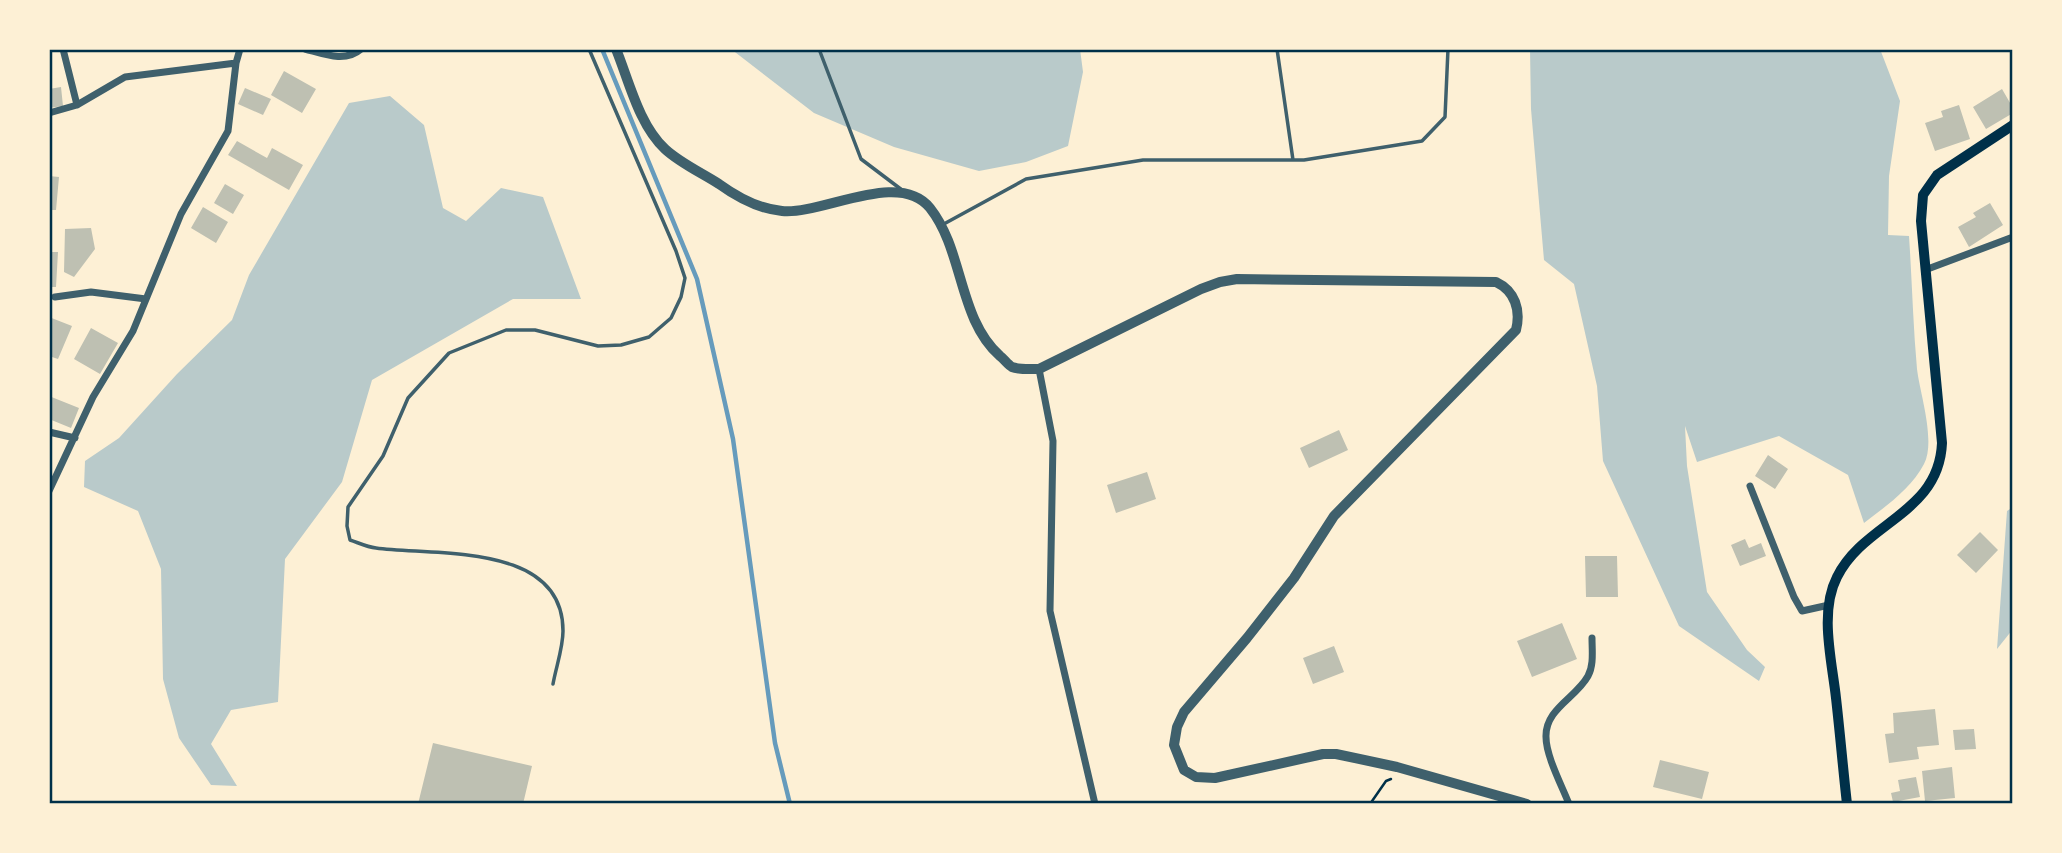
<svg xmlns="http://www.w3.org/2000/svg" width="2062" height="853" font-family="Barlow,sans-serif">
<style>
.green{fill:#b9caca}
.lines{fill:none;stroke-linecap:round;stroke-linejoin:round}
.stream{stroke:#669bbc;stroke-width:4.5}
.building{fill:#bec0b2}
.path{stroke:#003049;stroke-width:2.5}
.service{stroke:#3f606c;stroke-width:3.5}
.minor{stroke:#3f606c;stroke-width:7}
.tertiary{stroke:#3f606c;stroke-width:10}
.secondary{stroke:#003049;stroke-width:10}
.neatline{fill:none;stroke:#003049;stroke-width:2.5}
</style>
<rect width="100%" height="100%" fill="#fdf0d5"/>
<!-- green -->
<path class="green" d="M731 49H1080L1083 72 1068 146 1026 162 979 171 894 147 814 113Z
M1530 49H1880L1900 101 1889 176 1888 235 1909 236C1912 280 1913 325 1917 369 1920 394 1936 441 1924 464 1911 489 1886 506 1864 523L1848 475 1779 436 1697 462 1685 426 1687 466 1707 592 1747 650 1765 667 1759 681 1679 626 1603 461 1597 386 1574 284 1544 260 1531 109Z
M390 96 424 125 443 208 466 221 501 188 543 197 581 299H513L372 380 342 482 285 559 278 702 231 710 211 744 237 786 211 785 179 738 163 679 161 569 138 511 84 487 85 461 119 438 177 374 232 320 249 275 349 103Z
M2013 507V629L1997 649 2007 511Z"/>
<g class="lines">
<!-- stream -->
<path class="stream" d="M602 49 697 279 733 439 775 743 790 804"/>
</g>
<!-- building -->
<path class="building" d="M284 71 316 89 302 113 271 95Z
M61 87 63 106 49 108V89Z
M245 88 271 99 263 115 238 104Z
M2002 89 2013 108V113L1986 129 1973 107Z
M1959 105 1970 139 1935 151 1925 123 1943 117 1941 111Z
M237 141 267 158 272 148 303 165 289 190 228 155Z
M49 176 59 177 56 210H49Z
M225 184 244 195 233 214 214 203Z
M1990 203 2003 225 1969 247 1958 227 1976 217 1973 213Z
M203 207 228 222 216 243 191 228Z
M91 228 95 249 74 277 64 272 65 229Z
M49 252H58L56 287H49Z
M49 317 72 326 58 359 49 356Z
M91 328 118 343 100 374 74 359Z
M49 396 79 408 71 428 49 419Z
M1339 430 1348 450 1309 468 1300 448Z
M1768 455 1788 469 1775 489 1755 476Z
M1147 472 1156 499 1116 513 1107 485Z
M1980 532 1998 550 1976 573 1957 555Z
M1745 539 1749 548 1761 543 1766 556 1740 566 1731 545Z
M1585 556H1617L1618 597H1586Z
M1562 623 1577 659 1532 677 1517 641Z
M1334 646 1344 672 1313 684 1303 658Z
M1935 709 1939 745 1917 747 1919 759 1889 763 1885 734 1894 733 1893 713Z
M1974 729 1976 749 1955 750 1953 730Z
M433 743 532 766 523 804H418Z
M1660 760 1709 772 1702 799 1653 787Z
M1952 767 1955 798 1925 801 1922 771Z
M1916 777 1920 797 1893 802 1891 793 1900 791 1898 780Z"/>
<g class="lines">
<!-- path -->
<path class="path" d="M1370 804 1386 781 1391 779"/>
<!-- service -->
<path class="service" d="M819 49 861 159 902 190
M1277 49 1293 160
M942 225 1026 179 1143 160H1304L1422 141 1445 117 1448 49
M553 684C556 667 563 648 563 631 563 542 435 556 376 548 367 547 359 543 350 540L347 526 348 507 383 456 408 398 449 353 506 330H535L598 346 621 345 649 337 671 318 681 297 685 278 676 251 589 49"/>
<!-- minor -->
<path class="minor" d="M63 49 77 105
M305 49C324 54 345 63 361 49
M49 113 77 105 125 77 236 63
M1925 270 2013 237
M55 297 91 292 146 299
M1039 369 1053 441 1050 611 1095 804
M49 432 75 438
M1750 486 1794 597 1802 611 1829 605
M49 491 93 397 133 331 181 214 228 131 236 63 240 49
M1569 804C1562 786 1546 756 1546 737 1545 709 1576 698 1588 676 1594 665 1592 651 1592 638"/>
<!-- tertiary -->
<path class="tertiary" d="M616 49C629 81 639 125 665 149 680 163 702 173 719 184 737 197 759 209 782 211 822 215 899 169 930 208 964 251 958 319 1000 356 1004 359 1008 365 1012 367 1020 370 1031 369 1039 369L1201 289 1220 282 1237 279 1496 282C1515 291 1521 310 1516 330L1334 516 1294 578 1247 638 1184 712 1177 727 1174 745 1184 770 1196 777 1215 778 1323 754H1336L1397 767 1527 804"/>
<!-- secondary -->
<path class="secondary" d="M1847 804C1843 769 1840 733 1836 698 1832 661 1819 612 1837 577 1864 522 1939 514 1942 443L1921 221 1923 195 1937 175 2013 125"/>
</g>
<!-- border -->
<rect width="2062" height="853" fill="none" stroke="#fdf0d5" stroke-width="102"/>
<rect x="51" y="51" width="1960" height="751" class="neatline"/>
</svg>
